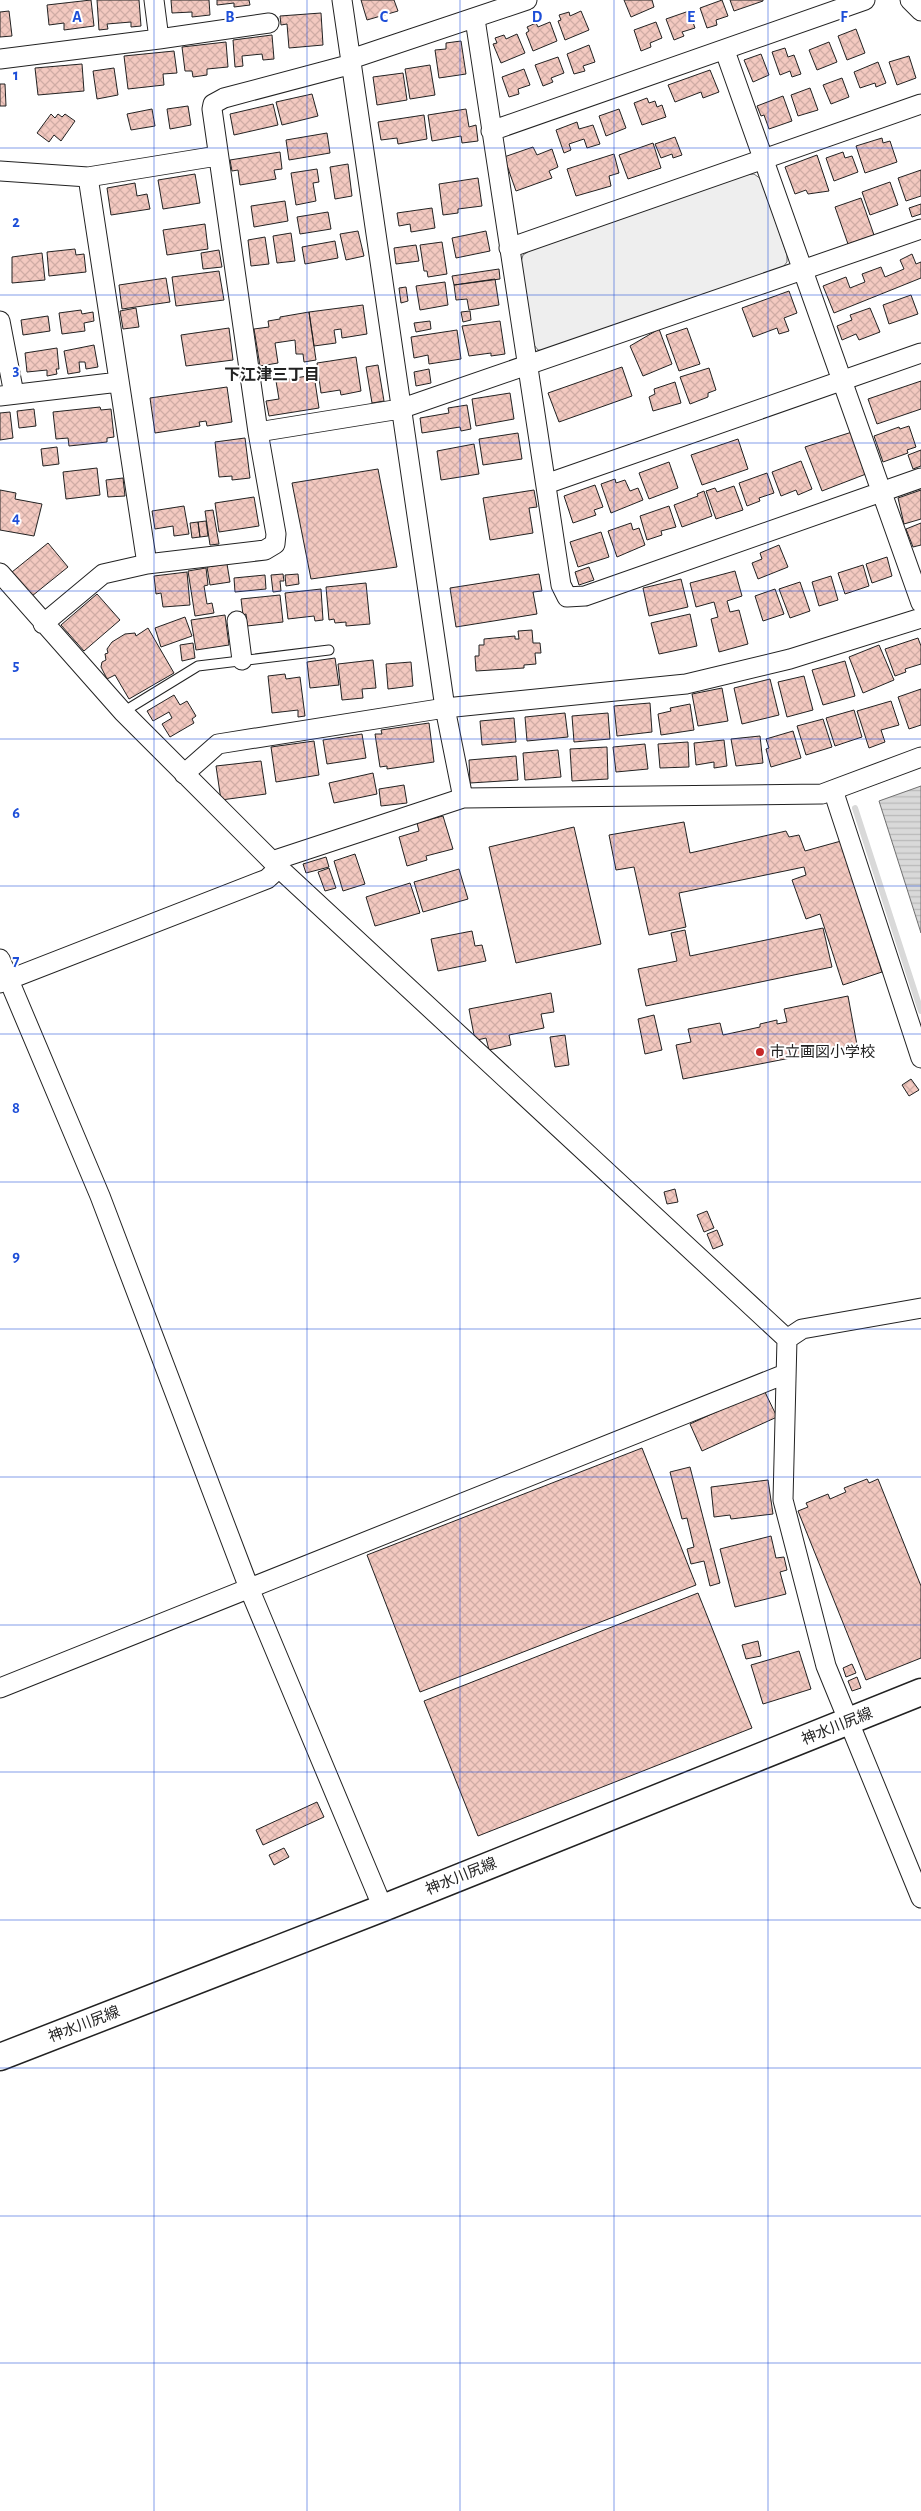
<svg xmlns="http://www.w3.org/2000/svg" width="921" height="2511" font-family="'Alegreya Sans','Noto Sans JP',sans-serif">
<style>
.green{fill:#eee;stroke:#6f6f6f}
.water{fill:url(#water-rules);stroke:#6f6f6f}
.lines{fill:none;stroke-linecap:round;stroke-linejoin:round}
.stream{stroke:#d9d9d9;stroke-width:6}
.building{fill:url(#building-cross-hatch);stroke:#222}
.service-casing{stroke:#222;stroke-width:11}
.minor-casing{stroke:#222;stroke-width:21}
.secondary-casing{stroke:#222;stroke-width:29}
.service{stroke:#fff;stroke-width:9}
.minor{stroke:#fff;stroke-width:19}
.secondary{stroke:#fff;stroke-width:26}
.grid{fill:none;stroke:#1d4ed8;stroke-width:1;stroke-opacity:0.55}
.poi-dot{fill:#c62828;stroke:#fff;stroke-width:2}
.labels{text-anchor:middle;stroke-width:4;stroke-linejoin:round;paint-order:stroke}
.poi-label{font-size:15px;fill:#222;stroke:#fff;text-anchor:start}
.street-label{font-size:15px;fill:#222;stroke:#fff}
.neighbourhood-label{font-size:16px;font-weight:bold;fill:#222;stroke:#fff}
.grid-label{font-size:16px;text-anchor:middle;font-weight:bold;fill:#1d4ed8;stroke:#fff;stroke-width:4;stroke-linejoin:round;paint-order:stroke}
</style>
<defs>
<pattern id="water-rules" width="6" height="5" patternUnits="userSpaceOnUse" patternTransform="scale(1.25)"><rect width="6" height="5" fill="#d9d9d9"/><path d="M0 2.5h6" fill="none" stroke="#bababa"/></pattern>
<pattern id="building-cross-hatch" width="8" height="8" patternUnits="userSpaceOnUse" patternTransform="scale(1.25)"><rect width="8" height="8" fill="#f3c9c0"/><path d="M0 0l8 8M0 8l8-8" fill="none" stroke="#d0aca5"/></pattern>
</defs>
<rect width="100%" height="100%" fill="#fff"/>
<!-- green -->
<path class="green" d="M754 174 761 179 787 255V262L783 267 545 351 538 350 534 345 521 262 523 255 531 250 745 175Z"/>
<!-- water -->
<path class="water" d="M921 786V933L879 801Z"/>
<g class="lines">
<!-- stream -->
<path class="stream" d="M855 808 921 1011"/>
</g>
<!-- building -->
<path class="building" d="M91 0 94 26 64 30V23L49 25 47 5Z
M97 0H139L141 26 131 27V22L107 24 108 29 99 30Z
M171 0H209L210 15 192 17V12L172 13Z
M217 0H249L250 5 234 7V3L217 5Z
M361 0H394L398 11 367 20Z
M624 0H652L654 7 631 17Z
M722 0 728 16 716 20 717 25 707 28 700 8Z
M730 0H763V1L734 11Z
M9 11 12 36 0 37V12Z
M581 11 589 30 565 40 558 21 561 20 559 15 569 12 570 16Z
M689 11 695 28 682 32 684 36 674 40 666 19Z
M321 13 323 45 289 48 287 24 281 25 280 16Z
M550 22 557 41 533 51 526 33 529 31 527 27 536 23 538 27Z
M656 22 662 38 650 43 651 47 641 51 634 30Z
M856 29 865 53 847 60 838 36Z
M517 34 525 53 501 63 493 44 497 43 495 38 504 35 506 39Z
M272 35 274 59 263 60 262 54 242 56 243 66 235 67 233 40Z
M461 41 466 74 439 78 435 50 446 49V43Z
M226 42 228 67 207 69V75L193 77 192 71H185L182 47Z
M829 42 837 62 817 70 809 50Z
M589 45 595 62 583 66 585 71 574 74 567 54Z
M785 48 788 57 794 55 801 74 792 77 790 71 780 75 772 52Z
M174 51 177 73 163 74 164 85 128 89 124 56Z
M761 54 769 75 753 82 744 60Z
M909 56 916 78 897 85 889 62Z
M558 57 564 73 551 78 553 82 543 86 535 65Z
M878 62 886 83 876 87 875 83 860 88 854 72Z
M82 64 84 91 38 95 35 68Z
M430 65 435 95 410 99 405 69Z
M114 68 118 95 97 99 93 71Z
M524 69 530 85 518 89 519 94 509 97 502 77Z
M710 70 719 92 703 98 701 92 675 102 668 85Z
M403 73 407 100 377 105 373 77Z
M842 78 849 97 831 104 823 85Z
M0 84H5L6 106H0Z
M810 88 818 110 798 116 791 95Z
M312 94 318 116 282 125 276 102Z
M783 96 792 121 769 129 764 115 761 116 757 106Z
M647 98 649 103 655 101 657 107 662 105 666 117 642 125 634 103Z
M273 104 278 125 234 135 230 114Z
M188 106 191 125 170 129 167 109Z
M152 109 155 126 131 130 127 114Z
M466 109 469 127 476 125 478 141 462 143 461 136 432 141 428 115Z
M619 109 626 128 606 136 599 116Z
M51 114 55 118 58 114 62 117 65 114 75 121 61 141 54 135 49 142 37 133Z
M424 115 427 139 398 144 397 138 381 140 378 122Z
M577 122 579 129 593 125 600 144 587 148 584 139 569 144 571 150 564 153 556 130Z
M327 133 330 153 289 160 286 140Z
M675 137 682 155 673 158 672 154 661 158 655 144Z
M882 138 883 143 890 141 897 162 865 173 856 146Z
M653 143 661 168 628 179 619 155Z
M533 147 537 155 552 149 558 167 549 171 552 178 516 191 504 157Z
M280 152 282 169 274 170 276 179 240 185 238 170 232 171 230 160Z
M843 152 845 158 852 156 858 172 834 181 826 158Z
M614 154 619 173 609 176 611 186 576 196 567 169Z
M817 155 829 191 808 194 806 190 795 194 785 167Z
M348 164 352 196 335 199 330 167Z
M317 169 319 182 313 183 316 201 296 205 291 173Z
M921 170V196L906 201 898 178Z
M195 174 200 203 163 209 158 180Z
M478 178 482 206 458 209V213L443 215 439 184Z
M890 182 898 205 870 215 862 192Z
M135 183 137 196 147 194 150 209 111 215 107 188Z
M861 198 874 235 848 244 835 207Z
M285 201 288 221 254 227 251 206Z
M921 204V214L912 217 909 208Z
M432 208 435 228 411 232 410 224 399 226 397 213Z
M328 212 331 229 300 234 297 217Z
M205 224 208 249 167 255 163 230Z
M358 231 364 256 346 260 340 234Z
M486 231 490 251 456 258 452 238Z
M291 233 295 261 277 263 273 236Z
M265 237 269 264 251 266 248 240Z
M335 241 338 258 305 264 302 247Z
M442 242 447 274 428 277 427 271H424L420 245Z
M416 245 419 261 396 264 394 248Z
M75 249 76 255 84 254 86 272 49 276 47 252Z
M219 250 222 267 203 269 201 253Z
M42 253 45 280 12 283V257Z
M912 254 916 264 921 262V278L834 313 823 286 846 277 850 288 865 282 862 274 881 267 885 277 904 269 900 260Z
M499 269 500 279 454 285 452 276Z
M219 271 224 300 176 306 172 277Z
M166 278 170 302 122 309 119 285Z
M495 279 499 305 469 310 467 299 456 300 454 285Z
M445 282 448 305 420 310 416 286Z
M406 287 408 301 401 303 399 288Z
M789 291 797 313 784 318 789 331 779 334 777 328 753 337 742 308Z
M911 295 918 314 889 324 883 305Z
M363 305 367 334 342 338 341 329 334 330 336 343 314 346 309 312Z
M136 308 139 327 123 329 120 311Z
M870 308 880 332 859 340 856 334 842 340 837 326 852 320 850 315Z
M81 310 82 314 93 312 94 321 84 323 85 331 62 334 59 313Z
M470 311 471 320 463 322 461 312Z
M309 312 316 360 304 362 303 354H296L295 340 275 343 278 363 260 366 254 329 269 327 268 321 280 319V317Z
M48 316 50 331 23 335 21 320Z
M430 321 431 329 416 332 414 323Z
M500 321 505 354 491 356V353L469 356 462 326Z
M229 328 233 360 186 366 181 335Z
M687 328 700 364 679 371 666 335Z
M659 329 672 364 643 376 630 346Z
M457 330 461 359 429 364 428 355 414 358 411 337Z
M94 345 98 367 86 369 85 362H79L80 372 68 374 64 351Z
M57 348 59 369H56L57 374 47 376V370L27 372 25 353Z
M356 357 361 391 341 395 340 390 321 393 317 363Z
M378 365 384 401 372 403 366 367Z
M622 367 632 396 559 422 548 393Z
M709 368 716 390 708 393V397L690 404 680 377Z
M429 369 431 383 416 386 414 372Z
M314 375 319 408 269 416 266 401 279 399 276 381Z
M921 381V409L877 424 868 399Z
M675 382 681 403 653 411 649 397 655 394 654 389Z
M227 387 232 422 207 426 206 421 199 422 200 426 155 433 150 398Z
M510 393 514 419 476 426 472 399Z
M467 405 471 429 461 431 460 427 422 433 420 418 449 413 448 408Z
M100 407 101 410 111 409 114 437 107 438V442L69 446 68 438 56 439 53 412Z
M34 409 36 426 19 428 17 411Z
M10 412 13 438 0 440V413Z
M909 426 916 447 907 450 908 453 883 462 874 436 899 427 900 429Z
M852 432 866 474 822 491 805 447Z
M518 433 522 459 483 465 479 439Z
M245 438 250 478 232 480V476L219 477 215 442Z
M738 439 748 469 702 485 691 455Z
M474 444 479 474 441 480 437 451Z
M57 447 59 464 43 466 41 449Z
M921 450V466L913 469 908 455Z
M801 461 812 489 798 495 796 490 781 496 772 472Z
M669 462 678 488 649 499 639 473Z
M97 468 100 495 66 499 63 472Z
M378 469 397 567 311 579 292 483Z
M767 473 774 493 759 498 760 501 747 506 739 483Z
M123 478 125 496 108 497 106 480Z
M615 479 616 483 625 480 630 491 638 488 643 500 611 513 601 484Z
M595 485 603 507 594 510 596 515 573 523 564 496Z
M734 486 743 510 716 519 706 491 715 488 717 492Z
M0 490 16 493 15 499 42 504 34 536 0 530Z
M534 490 537 507 529 508 533 533 490 540 483 498Z
M921 490V519L904 524 898 498Z
M704 491 712 516 682 527 674 505 698 496 697 494Z
M254 497 259 526 219 532 215 503Z
M184 506 189 534 174 536 173 526 155 529 152 511Z
M669 506 676 527 661 531 662 535 647 540 640 516Z
M213 510 219 544 210 545 205 511Z
M206 521 208 536 200 537 198 522Z
M198 522 200 537 192 538 190 523Z
M631 523 633 530 639 528 645 545 617 557 608 531Z
M921 523V545L913 547 906 529Z
M601 532 609 557 578 567 570 542Z
M48 543 68 567 32 596 12 572Z
M779 545 788 567 758 579 752 563 762 559 760 553Z
M887 557 892 576 872 583 866 564Z
M227 564 230 582 210 585 207 567Z
M863 565 869 586 845 594 838 573Z
M589 567 594 580 579 585 575 572Z
M206 568 208 585 204 586 207 604 212 603 214 613 195 616 188 571Z
M735 571 742 596 727 601 730 612 739 610 748 644 719 652 711 619 718 617 714 602 696 607 690 583Z
M187 572 190 605 163 607 161 593 156 594 154 576Z
M283 574 284 581H280L281 591 273 592 271 575Z
M298 574 299 584 286 586 285 575Z
M539 574 542 591 533 592 537 614 456 627 450 588Z
M265 575 266 589 235 592 234 578Z
M831 576 838 600 819 606 812 582Z
M681 579 688 607 649 616 643 588Z
M800 582 810 611 790 618 779 589Z
M366 583 370 624 346 626V622L335 623 334 619 329 620 326 587Z
M321 589 323 620 315 621 314 616 288 619 285 593Z
M775 589 784 614 763 621 755 596Z
M97 594 120 620 84 651 61 625Z
M280 595 283 622 247 626 246 614 243 615 241 599Z
M690 614 697 646 659 654 651 623Z
M225 615 229 645 196 650 191 620Z
M185 617 192 636 161 647 155 628Z
M148 628 174 673 129 699 115 675 107 679 101 667 102 662 106 660 105 654 108 653 107 649 112 642 125 634 135 633 136 636Z
M532 630 533 643H540L541 653H535L536 664 524 665V668L476 671 475 656H479V645H484V639L515 636V639H519L518 631Z
M918 638 921 646V664L905 669 906 672 895 676 885 649Z
M193 643 195 658 182 661 180 645Z
M879 645 894 680 863 693 849 657Z
M335 658 339 685 310 688 307 662Z
M373 660 376 688 362 689 363 698 342 700 338 664Z
M845 661 855 696 823 705 812 670Z
M411 662 413 686 388 689 386 664Z
M285 674 286 679 300 677 305 716 298 717V710L272 713 268 676Z
M804 676 813 710 787 717 778 682Z
M770 679 779 715 742 724 734 688Z
M722 688 728 721 698 726 692 694Z
M921 689V725L909 729 898 697Z
M174 695 180 705 187 701 196 716 192 719 194 723 170 737 162 724 172 718 169 712 153 721 147 711Z
M891 701 899 725 881 730 885 742 869 748 857 711Z
M650 703 652 732 617 736 614 706Z
M690 704 694 730 661 735 658 714 671 711 670 708Z
M854 710 862 737 835 746 826 718Z
M565 713 568 737 527 741 525 717Z
M608 713 610 739 574 742 572 716Z
M514 718 516 742 482 745 480 721Z
M823 719 832 747 806 755 797 726Z
M429 723 434 762 387 769V766L380 767 375 734H382L381 730Z
M793 731 801 758 771 767 766 749 769 748 766 739Z
M362 734 366 758 327 764 323 740Z
M760 736 763 763 736 766 731 739Z
M724 740 727 766 714 768V762L696 765 694 743Z
M314 741 319 775 276 782 271 747Z
M688 742 689 767 660 768 658 744Z
M645 744 648 769 616 772 613 747Z
M607 747 608 779 572 781 570 749Z
M558 750 561 777 525 780 523 753Z
M516 756 518 780 470 783 469 760Z
M261 761 266 794 221 800 216 766Z
M373 773 377 794 334 803 329 783Z
M404 785 407 803 381 806 379 789Z
M443 816 453 849 426 856 427 860 407 866 399 837 419 831 417 823Z
M684 822 690 853 786 831 789 837 799 835 805 851 841 841 882 972 843 985 820 914 806 919 792 880 806 875 804 867 679 893 686 927 649 935 634 867 616 870 609 835Z
M574 827 601 944 516 963 489 847Z
M355 854 365 884 343 891 334 861Z
M326 857 329 867 306 873 303 864Z
M329 868 336 888 325 891 318 872Z
M459 869 468 899 423 912 414 882Z
M410 883 420 913 375 926 366 897Z
M823 928 832 967 646 1006 638 969 677 961 671 933 685 930 690 956Z
M472 931 475 946 482 945 486 961 438 971 431 939Z
M551 993 554 1012 541 1014 544 1028 509 1035 511 1045 489 1050 486 1038 473 1041 471 1035H474L469 1009Z
M848 996 857 1045 683 1079 676 1045 691 1042 688 1029 720 1023 723 1035 760 1027V1024L777 1020V1024L787 1022 784 1009Z
M654 1015 662 1050 645 1054 638 1019Z
M565 1035 569 1065 555 1067 550 1037Z
M911 1079 919 1090 909 1096 902 1085Z
M675 1189 678 1202 667 1204 664 1192Z
M707 1211 714 1228 704 1232 697 1215Z
M717 1230 723 1245 713 1249 707 1234Z
M764 1390 777 1417 702 1451 690 1424Z
M642 1448 696 1585 420 1692 367 1555Z
M690 1467 720 1583 710 1586 704 1561 691 1564 687 1549 694 1547 687 1518 682 1519 670 1472Z
M867 1479 869 1483 878 1479 921 1586V1658L866 1680 798 1511 808 1507 806 1503 828 1494 830 1499 846 1492 844 1488Z
M768 1480 773 1514 731 1519 730 1515 714 1517 711 1487Z
M771 1536 776 1558 784 1557 787 1570 780 1572 786 1594 735 1607 720 1549Z
M698 1593 752 1728 478 1836 424 1701Z
M758 1641 761 1656 746 1659 742 1645Z
M799 1651 811 1689 763 1704 751 1665Z
M852 1664 856 1673 846 1677 843 1668Z
M857 1677 861 1688 852 1691 848 1681Z
M317 1802 324 1817 263 1845 256 1830Z
M284 1848 289 1857 274 1865 269 1855Z"/>
<g class="lines">
<defs>
<path id="service" d="M123 712 198 666 329 650"/>
<path id="minor" d="M342 0 445 708 463 798
M910 0 921 11
M475 19 561 585 567 597 585 596 921 478
M159 39 269 23
M725 51 921 603
M0 59 159 39 154 0
M351 59 527 0
M491 131 865 0
M0 171 88 177 217 156
M88 177 147 564
M509 248 921 104
M0 321 14 394
M0 396 119 382
M258 432 400 409 921 229
M546 484 921 353
M0 573 123 712 279 868 787 1339
M237 621 242 660
M43 624 103 574 147 564 265 550 275 544 276 534 258 432 212 109 213 104 224 98 352 64
M184 774 218 744 445 708 686 684 790 659 921 618
M833 790 921 1058
M272 861 463 798 822 794 921 757
M0 959 100 1196 249 1588 383 1908
M0 983 267 879 279 868
M921 1308 802 1329 787 1339 783 1500 826 1666 921 1898
M0 1688 785 1374"/>
<path id="secondary" d="M0 2057 383 1908 921 1692"/>
</defs>
<!-- service casing -->
<use href="#service" class="service-casing"/>
<!-- minor casing -->
<use href="#minor" class="minor-casing"/>
<!-- secondary casing -->
<use href="#secondary" class="secondary-casing"/>
<!-- service -->
<use href="#service" class="service"/>
<!-- minor -->
<use href="#minor" class="minor"/>
<!-- secondary -->
<use href="#secondary" class="secondary"/>
</g>
<!-- grid -->
<path class="grid" d="M154 0V2511M307 0V2511M460 0V2511M614 0V2511M768 0V2511M0 148H921M0 295H921M0 443H921M0 591H921M0 739H921M0 886H921M0 1034H921M0 1182H921M0 1329H921M0 1477H921M0 1625H921M0 1772H921M0 1920H921M0 2068H921M0 2216H921M0 2363H921"/>
<!-- markers -->
<circle class="poi-dot" cx="760" cy="1052" r="5"/>
<g class="labels">
<!-- poi labels -->
<g class="poi-label">
<text x="770" y="1057">市立画図小学校</text>
</g>
<!-- street labels -->
<g class="street-label">
<text transform="translate(837 1726) rotate(-22)" y="5">神水川尻線</text>
<text transform="translate(461 1876) rotate(-22)" y="5">神水川尻線</text>
<text transform="translate(84 2024) rotate(-21)" y="5">神水川尻線</text>
</g>
<!-- neighbourhood labels -->
<g class="neighbourhood-label">
<text x="272" y="380">下江津三丁目</text>
</g>
</g>
<g class="grid-label">
<text x="77" y="22">A</text>
<text x="230" y="22">B</text>
<text x="384" y="22">C</text>
<text x="537" y="22">D</text>
<text x="691" y="22">E</text>
<text x="844" y="22">F</text>
<text x="16" y="80">1</text>
<text x="16" y="227">2</text>
<text x="16" y="375">3</text>
<text x="16" y="523">4</text>
<text x="16" y="670">5</text>
<text x="16" y="818">6</text>
<text x="16" y="966">7</text>
<text x="16" y="1113">8</text>
<text x="16" y="1261">9</text>
</g>
</svg>
